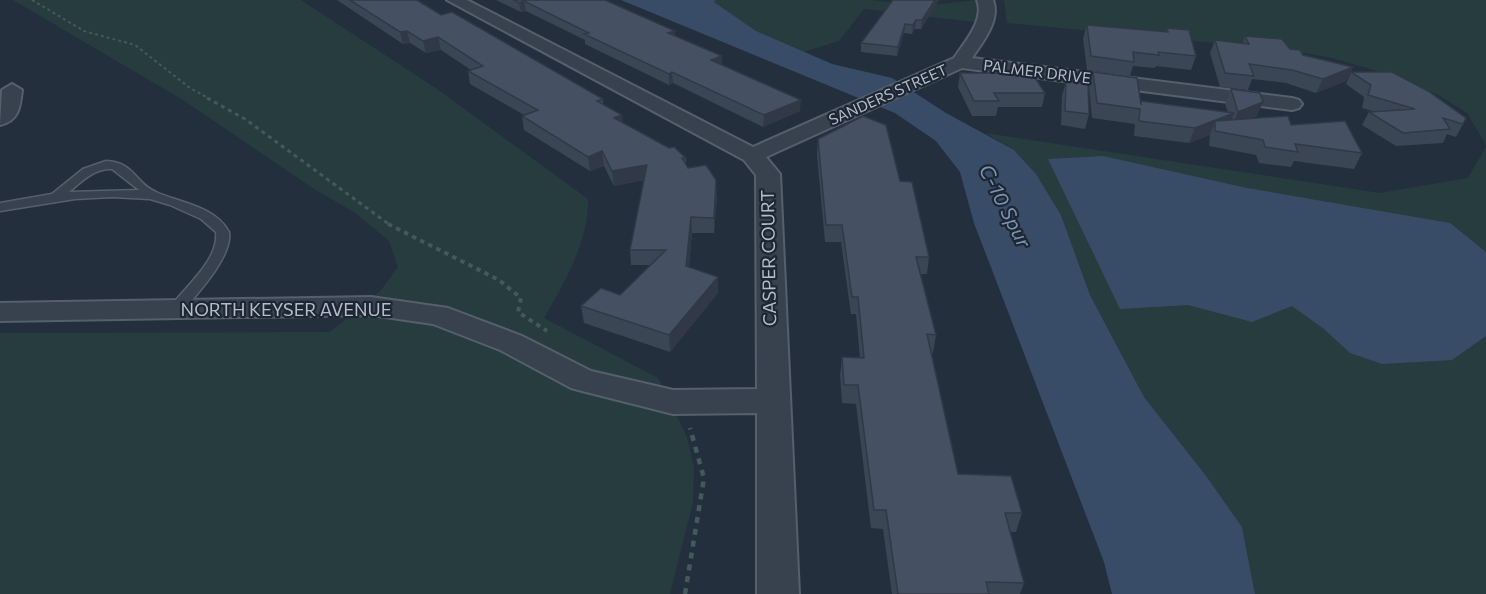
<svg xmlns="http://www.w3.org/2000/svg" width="1486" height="594" font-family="Commissioner,sans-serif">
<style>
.green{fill:#263c3f}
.water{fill:#394c67}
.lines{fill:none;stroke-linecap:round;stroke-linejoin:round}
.service-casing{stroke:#565f6c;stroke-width:3}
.minor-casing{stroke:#565f6c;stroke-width:4}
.path-far3{stroke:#44595c;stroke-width:2;stroke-dasharray:3 3;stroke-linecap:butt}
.path-far2{stroke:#44595c;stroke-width:3;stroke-dasharray:4 4;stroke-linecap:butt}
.path-far1{stroke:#44595c;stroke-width:4;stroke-dasharray:4.5 4.5;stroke-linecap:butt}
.path{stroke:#44595c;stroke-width:4.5;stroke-dasharray:6 6;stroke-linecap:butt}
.service{fill:#38414e;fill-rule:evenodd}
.minor{fill:#38414e;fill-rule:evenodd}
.wall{fill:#3b4654}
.shaded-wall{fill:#303945}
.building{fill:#455162;stroke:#303945;stroke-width:1.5}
.labels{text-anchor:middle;stroke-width:4.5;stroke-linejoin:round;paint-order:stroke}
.far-street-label{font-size:15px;fill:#b4bcc9;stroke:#1d2633}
.street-label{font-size:18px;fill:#b4bcc9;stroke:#1d2633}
.water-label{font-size:20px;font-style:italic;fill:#7c92b1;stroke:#1d2633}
</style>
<rect width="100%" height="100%" fill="#242f3e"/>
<!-- green -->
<path class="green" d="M13 0H301L437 89 588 199C589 241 565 282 544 318L658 378 687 437 694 468 693 502 670 594H0V333L330 332 381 290 398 267 389 241 354 212 314 189 183 100Z
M716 0H870L922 6 977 0 975 22 864 9 839 41 803 52 756 31 714 2Z
M1004 0H1486V145L1467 113 1438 95 1387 74 1332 58 1287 50 1007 23Z
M985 133 1380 193 1468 178 1486 147V594H1255L1242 527 1207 477 1144 397 1090 295 1061 215 1036 174 1014 150Z"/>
<!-- water -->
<path class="water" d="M621 0H716L714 2 756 31 832 64 892 78 946 113 1014 150 1036 174 1061 215 1090 295 1144 397 1207 477 1242 527 1255 594H1112L1104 562 974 223 960 172 936 141 895 113Z
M1103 156 1247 188 1450 223 1486 252V336L1452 360 1382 364 1350 353 1324 329 1292 306 1252 322 1188 305 1120 309 1048 159Z"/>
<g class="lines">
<defs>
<path id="service" d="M106 161C134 162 135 183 156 192 180 203 215 206 229 232 233 256 197 294 182 312H172L169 309C184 287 219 261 216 232L201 219 170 205 150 199 112 197 75 199 0 211V203L52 194 83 169ZM112 169 139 190 69 192C82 181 95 168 112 169Z"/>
<path id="minor" d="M447 0H467L753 147 954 58C964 43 985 20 977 0H993C1001 20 982 43 972 58L1292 98 1299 100 1302 104 1299 108 1292 110 962 68 766 157 780 174 799 594H757V413L673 414 582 391 571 388 500 350 433 324 371 315 0 321V303L371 297 448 308 522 336 591 371 673 390 757 389 756 175 744 160Z
M12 84 22 90C20 107 19 121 0 125L2 90Z"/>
</defs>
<!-- service casing -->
<use href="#service" class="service-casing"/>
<!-- minor casing -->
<use href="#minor" class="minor-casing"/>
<!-- path-far3 -->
<path class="path-far3" d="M32 0 84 31 135 45 190 88 210 99"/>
<!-- path-far2 -->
<path class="path-far2" d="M207 98 245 119 390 225"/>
<!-- path-far1 -->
<path class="path-far1" d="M388 224 499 280 521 298 518 312 547 331"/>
<!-- path -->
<path class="path" d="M685 594 704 478 690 428"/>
<!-- service -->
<use href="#service" class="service"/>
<!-- minor -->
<use href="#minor" class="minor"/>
</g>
<!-- wall -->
<path class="wall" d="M337 0H417L441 15 603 99V104L623 123 686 158V165L688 168 717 195 714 233H692L689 267 718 293 670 352 584 323 581 306 620 295 650 265H631L630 250 644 180 614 186 604 166 590 171 524 130 522 116 524 115 470 84 468 71 471 70 441 50 426 53 410 43 403 44Z
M496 0H605L675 31V36L722 56V65L800 111 763 127 673 83 669 85 585 44V40L526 11 521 12Z
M939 0 921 29H915L912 34 904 33 897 56 861 52V43Z
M1087 25 1165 32 1167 28 1196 56 1191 70 1156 66 1155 68 1133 66 1130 76 1087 70 1083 38Z
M1245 36 1290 49 1303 55 1353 67 1346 81 1316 93 1286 83 1252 79 1248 90 1220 87 1210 53 1215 40 1243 43Z
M1093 72 1140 103 1228 112 1225 104 1231 89 1257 116 1252 118 1291 125 1362 153 1354 169 1294 161 1291 167 1259 163 1256 155 1209 146 1210 135 1189 143 1134 136 1135 124 1092 118 1089 86Z
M1351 72 1463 124 1456 137 1447 134 1443 143 1396 146 1362 125 1369 112H1375L1362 108 1364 97 1346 84Z
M960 73 1045 93 1042 107H998L996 116H972L958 87Z
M1066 81 1089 114 1085 129 1061 125 1062 96Z
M818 139 900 181 929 257 927 274H921L936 335 933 353H931L958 474 1022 513 1016 532H1010L1024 583 1020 594H892L883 529 871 528 856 404 842 403 840 375 842 357 860 358 856 314H851L841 242H825L817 155Z"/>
<!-- shaded-wall -->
<path class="shaded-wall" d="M935 0H939L921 29 922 20Z
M524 1 526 11 521 12 519 3Z
M916 20 915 29 912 34 913 25Z
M905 24 904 33 897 56 898 47Z
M407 31 410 43 403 44 400 32Z
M675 31V41L668 33Z
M438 37 441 50 426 53 423 41Z
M722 56V67L711 60Z
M1353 67 1346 81 1316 93 1323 79Z
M672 72 673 83 669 85V74Z
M801 100 800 111 763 127 764 115Z
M1263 102 1257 116 1232 126 1238 112Z
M1234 113 1228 128 1215 121 1210 135 1189 143 1195 128Z
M622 115 624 128 614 118Z
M602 151 604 166 590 171 588 157Z
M647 165 648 179 614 186 612 171Z
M716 180 717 195 714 233V218Z
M691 217 692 233 687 282 686 266Z
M718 277V293L670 352 669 335Z"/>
<!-- building -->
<path class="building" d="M350 0H417L441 15 452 12 603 99 597 101 622 115 614 118 669 148 674 147 686 158H682L688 168 706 165 716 180 714 218 691 217 686 266 718 277 669 335 581 306 601 288 620 295 666 250H630L647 165 612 171 602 151 588 157 522 116 538 110 468 71 483 66 438 37 423 41 407 31 400 32Z
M514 0H605L675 31 668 33 722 56 711 60 801 100 764 115 672 72 669 74 584 34 589 33 524 1 519 3Z
M893 0H935L922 20H916L913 25 905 24 898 47 861 43Z
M1087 25 1168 32 1167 28 1189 30 1196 56 1158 52 1159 55 1133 52 1134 62 1091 56Z
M1245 36 1282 39 1290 49 1300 50 1303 55 1353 67 1323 79 1292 70 1249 64 1254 76 1225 73 1215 40 1249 44Z
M1093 72 1137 78 1141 105V101L1234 113 1195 128 1139 121 1140 109 1097 103Z
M1351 72H1392L1428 91 1466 118 1463 124 1443 118 1450 129 1403 133 1369 112 1415 109 1368 95 1371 85Z
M960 73H1032L1045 93H994L999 101H974Z
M1066 81 1088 83 1089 114 1065 111Z
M1231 89 1260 93 1263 102 1238 112Z
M863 116 886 125 900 181 912 182 929 257H916L936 335 927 334 958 474 1011 476 1022 513H1005L1024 583 986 582 989 594H898L886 510H874L858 385H844L842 357 864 358 858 297H852L842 225H826L818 139Z
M1288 116 1291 125 1345 121 1362 153 1295 144 1298 152 1265 147 1263 140 1215 131V121Z"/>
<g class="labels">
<!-- far-street labels -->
<g class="far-street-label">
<text transform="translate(1037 72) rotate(7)" y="5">PALMER DRIVE</text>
<text transform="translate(888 95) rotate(-24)" y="5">SANDERS STREET</text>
</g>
<!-- street labels -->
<g class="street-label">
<text transform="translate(769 258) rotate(-91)" y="6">CASPER COURT</text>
<text x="286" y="316">NORTH KEYSER AVENUE</text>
</g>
<!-- water labels -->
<g class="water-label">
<text transform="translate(1005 206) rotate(63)" y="7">C-10 Spur</text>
</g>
</g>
</svg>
